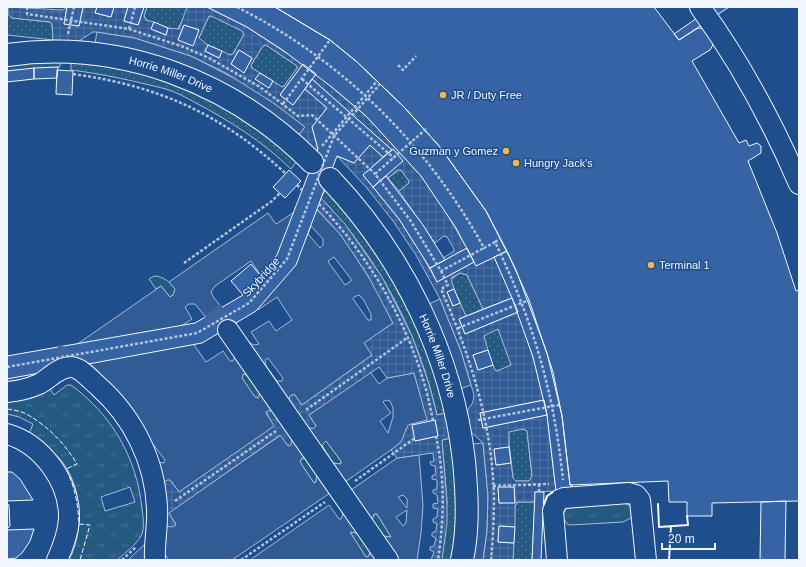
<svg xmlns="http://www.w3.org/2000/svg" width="806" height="567" font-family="Helvetica,sans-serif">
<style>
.grass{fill:url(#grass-tufts);stroke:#a8bbd7;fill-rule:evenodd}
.park{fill:url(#park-dots);stroke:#a8bbd7}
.parking{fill:#305b95;stroke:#a8bbd7;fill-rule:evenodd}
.plaza{fill:url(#plaza-grid);stroke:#a8bbd7;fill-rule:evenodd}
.building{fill:#3563a3;stroke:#f2f6ff}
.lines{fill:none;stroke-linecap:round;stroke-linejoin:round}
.minor-tunnel{stroke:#3f679d;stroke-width:20;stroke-dasharray:20 10;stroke-linecap:butt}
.minor-casing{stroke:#f2f6ff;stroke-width:22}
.major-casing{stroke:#f2f6ff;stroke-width:24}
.path{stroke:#b3c4dc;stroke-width:2.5;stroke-dasharray:3 2;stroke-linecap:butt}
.minor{stroke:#1f4e8c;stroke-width:20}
.major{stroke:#1f4e8c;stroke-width:22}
.path-bridge{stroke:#b3c4dc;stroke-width:2.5;stroke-dasharray:3 2;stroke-linecap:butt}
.fence{stroke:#f2f6ff;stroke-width:1;stroke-dasharray:5 2;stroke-linecap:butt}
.wall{stroke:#f2f6ff;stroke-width:2}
.poi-dot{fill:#ffb74d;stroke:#1f4e8c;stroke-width:1.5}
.labels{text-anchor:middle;stroke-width:3;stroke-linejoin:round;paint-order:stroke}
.street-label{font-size:11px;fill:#f2f6ff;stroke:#1f4e8c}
.poi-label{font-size:11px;fill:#f2f6ff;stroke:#1f4e8c;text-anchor:start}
</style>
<defs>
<pattern id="grass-tufts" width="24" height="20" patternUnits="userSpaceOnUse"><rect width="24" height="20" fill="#245a82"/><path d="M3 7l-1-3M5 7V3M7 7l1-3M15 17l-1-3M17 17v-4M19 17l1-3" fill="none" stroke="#447295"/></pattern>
<pattern id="park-dots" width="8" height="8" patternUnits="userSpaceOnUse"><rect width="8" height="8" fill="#245a82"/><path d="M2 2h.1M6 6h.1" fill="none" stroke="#447295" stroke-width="1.8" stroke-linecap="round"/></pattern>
<pattern id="plaza-grid" width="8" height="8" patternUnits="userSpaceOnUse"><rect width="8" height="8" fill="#305b95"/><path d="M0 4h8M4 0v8" fill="none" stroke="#4e73a5"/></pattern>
</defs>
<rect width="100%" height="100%" fill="#1f4e8c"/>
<!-- grass -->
<path class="grass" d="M154 276C162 276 171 282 175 289L173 295 170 297 161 286 156 289 149 279Z
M243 374 248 375 260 393 258 398H255L242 378Z
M67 385H71C112 415 137 458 142 509 143 517 145 529 141 536 135 546 125 553 117 560H69C86 529 82 477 54 453 46 446 36 441 28 436L33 424 19 417 7 414V401L32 398 50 389 54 395ZM130 487 135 502 105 511 101 497Z
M326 441 341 461V464L332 463 322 445Z
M302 458 307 459 317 473 316 482 314 483 300 462Z
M625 503 629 505 632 509 631 518 623 522 571 525 567 524 562 516 567 508Z
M374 514H377L391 537 383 536 372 520Z
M350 532 357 533 370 551 369 556 366 557Z"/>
<!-- park -->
<path class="park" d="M7 7 12 18 50 22 52 24 53 40 7 35Z
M147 7H187L188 8 177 31 146 20 144 16Z
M209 16H212L243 31 244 34 233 54 229 55 200 41 199 38Z
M266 45 297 66V69L284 86 282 87 252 68 251 65 263 46Z
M60 59V67L7 71V63Z
M71 60 149 74 218 104 257 129 297 161 291 169C263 142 230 121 196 103 187 98 176 92 166 89 134 81 103 74 71 70Z
M399 170H401L409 181V183L399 191 388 178Z
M326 188 381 258 425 342 446 413 437 415C419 334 379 258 321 198Z
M460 273 467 275 483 309 466 316 450 280Z
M496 329 500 331 511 363 509 367 497 371 494 369 484 339 485 334Z
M523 429 527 431 532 476 529 481H516L513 478 508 434 510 431Z
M451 438 458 507 453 560H442L447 502 442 440Z
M518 502H535L532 560H513L515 506Z"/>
<!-- parking -->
<path class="parking" d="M97 32 135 38 191 56 243 83 275 104 305 127 298 136 169 61 151 54 95 43Z
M315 208 340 234 353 253 375 287 393 323 365 343 372 355 302 405 294 394 316 426 309 415 370 372 379 384 387 378 414 373 428 421 411 424 406 429 404 438 398 445 345 482 351 490 397 458 419 455 423 506 421 533 417 560H250L329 505 339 519H341L343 515 341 509 330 493 232 560H169L164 553 163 560H128L148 541V497L140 464 125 431 97 397 53 361 161 286 170 297 173 295 175 289 169 282 268 213 276 224 293 213ZM311 226 323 239V245L320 248 308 234ZM334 257 351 279V281L345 285 329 263 328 261ZM251 261 264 280 250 298 258 310 277 297 292 320 276 331 269 321 251 332 259 344 254 345 250 343 214 298 211 292 215 286ZM359 295 363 299 371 314V320H368L353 299 354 297ZM189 304H195L228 344 235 356 233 361H230L223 351 206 362 181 326 192 319 185 307ZM268 358 283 378 282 381H277L266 366 265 360ZM243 374 247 375 260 393 258 398 255 397 242 378ZM386 400 390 401 393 408V417L388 433 380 421 391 413 383 402ZM266 413 289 446 281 435 168 513 176 524 165 515 171 481 179 492 275 426ZM326 441 341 461V464L332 463 323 450 322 445ZM152 443 165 460 164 463 157 462ZM302 458 307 459 317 473 316 482 314 483 300 462ZM403 495 407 499V508L398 497ZM407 510 406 523 403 526 396 517ZM374 514H377L391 537 383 536 372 520ZM350 532 357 533 370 551 369 556 366 557Z
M440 299 461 351 471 385 460 389 429 304Z
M483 443 488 496 487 532 483 560H471L472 444Z"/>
<!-- plaza -->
<path class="plaza" d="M8 7 63 10 67 7 64 24 79 26 83 7H97L95 13 111 17 114 7H128L124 21 138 25 144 7H147L144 16 146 20 154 22 151 29 166 35 168 28 179 29 187 7H207L247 27 303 64 280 95 293 105 305 89 327 108 312 127 318 149 316 153 298 136 305 127 275 104 226 73 191 56 135 38 97 32H93L79 41 53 40 52 24 50 22 12 18 8 14ZM209 16H211L242 31 244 34 233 54 230 55 222 51 219 58 205 51 208 45 199 38ZM184 25 199 30 178 40ZM266 45 297 66V68L284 86 282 87 273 81 269 87 256 79 260 73 252 68 251 65 263 46ZM239 50 252 58 244 72 231 64Z
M316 74 366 116 421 176 445 211 467 248 445 260 443 258 454 251V249L447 237 444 236 435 243 399 191 409 183V181L401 170H398L388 178 386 176 392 150 312 79Z
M370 145 383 157 363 175 399 219 419 250 437 282 474 262 476 266 494 257 502 274 512 298 483 309 467 275 460 273 451 278 454 289 447 292 453 306 460 303 466 316 459 319 465 334 518 312 533 357 544 400 480 413 483 428 547 415 556 491 535 492V502H517L515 506V527L499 526 498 542 514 543 513 560H483L487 532 488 496 483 443 470 431 466 413 473 402 474 395 461 351 440 299 416 255 393 221 367 188 337 156 354 163ZM498 329 511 365 497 371 495 370 493 365 478 370 473 355 488 350 484 336ZM523 429 527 431 532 476 529 481H516L513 478 511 463 496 465 494 449 509 447V432ZM514 487 515 502 499 503 498 488Z
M321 198 345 224 382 277 412 336 429 384 437 415 446 413 451 438 442 440 447 502V523L442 560H431L434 552 430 550V547L434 546 436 538 432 536V533L436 531 437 524 433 522V519L437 517 438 509 433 508V504L438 503 437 495 433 493V490L437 489V480L432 479V476L436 474 435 466 431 465 430 462 434 461 433 453 397 458 391 450 401 442 408 425 427 420 414 373 387 378 379 367 309 415 316 426 313 429 307 427 289 399 290 396 294 394 302 405 372 355 364 343 393 323 367 274 340 234 317 209ZM435 420 438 436 415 441Z
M270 410 273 411 292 439 291 445 288 446 280 435 169 513 176 525 172 527 166 526 163 484 167 480H170L179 492 274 426 266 412Z"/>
<!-- building -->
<path class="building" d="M67 7H83L79 26 64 24Z
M97 7H114L111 17 95 13Z
M128 7H144L138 25 124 21Z
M207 7H275L330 40 357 62 404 107 440 147 486 211 507 251 476 266 456 228 421 176 366 116 333 88 284 51 247 27Z
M275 7H654L679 40 698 28 706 29 714 43 710 50 692 61 739 143 746 140 749 146 757 143 761 146V153L748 161 777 233 796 291 799 290V501L712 503V516H687V502H669L668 481 570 485 562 416 547 353 516 270 486 211 440 147 404 107 357 62 330 40Z
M713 7H729L679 40 674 34Z
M154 22 168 28 166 35 151 29Z
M184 25 199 30 193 46 178 40Z
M208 45 222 51 219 58 205 51Z
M239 50 252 58 244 73 231 64Z
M303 64 316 74 293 105 280 95Z
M58 67 57 78 34 79V68Z
M34 68V79L7 82V71Z
M57 70 73 71 72 95 56 94Z
M260 73 273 81 269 88 255 79Z
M312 79 392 150 383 157 370 145 354 163 337 156 296 265 256 311 202 343 7 379V356L195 323 243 295 231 281 251 264 260 275 277 255 318 149 312 127 327 108 305 89Z
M393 149 403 161 373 187 363 175Z
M289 170 301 181 285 198 273 187Z
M386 176 423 225 445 260 430 268 399 219 373 187Z
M467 248 474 262 437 282 430 268Z
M507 251 529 300 553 372 562 416 570 485H572V490L556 491 547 415 533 357 512 298 494 257Z
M454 289 460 303 453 306 447 292Z
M512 298 518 312 465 334 459 319Z
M488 350 493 365 478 370 473 355Z
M544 400 547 415 483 428 480 413Z
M435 420 438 436 415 441 412 425Z
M509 447 511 463 496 465 494 449Z
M7 472H12L20 479 33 500 7 501Z
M498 487H514L515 503H499Z
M535 492H544L541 560H532Z
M786 501 785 560H760L761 502Z
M7 504 9 505 10 526 7 529Z
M499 526 515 527 514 543 498 542Z
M34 529 30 541 22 553 16 558 7 559V530Z"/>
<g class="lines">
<!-- minor-tunnel -->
<path class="minor-tunnel" d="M212 311 228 330
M67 368 66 353 70 344"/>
<defs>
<path id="minor" d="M700 7C740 62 772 121 799 184
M228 330 388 560
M7 392C19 391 28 389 39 384 49 379 58 367 71 367 80 367 91 380 98 386 133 417 155 461 157 508 158 526 154 543 155 560
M7 434C42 444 70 482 69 519 68 534 63 547 57 560
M557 560 553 511 557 501 564 498 629 493 636 495 640 500 646 560"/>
<g id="major">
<path id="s1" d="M7 55C120 39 231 81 312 162"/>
<path id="s2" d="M330 179C403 256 452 355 464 461 467 494 469 527 462 560"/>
</g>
</defs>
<!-- minor casing -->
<use href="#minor" class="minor-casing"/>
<!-- major casing -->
<use href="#major" class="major-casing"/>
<!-- path -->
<path class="path" d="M27 7V14L129 29 184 47 209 58 260 87 298 116 312 115 375 174
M237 7C342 60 428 145 484 248L495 242C533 321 554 392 563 480
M129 29 135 7
M68 34 74 7
M398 65 403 70 416 56
M73 74C159 86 222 114 286 174
M302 79 394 158
M283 104 330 40
M426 129 375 174 410 220 441 271 484 248
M322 146 377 81
M297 185 302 190
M319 204C375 262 419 341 433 421
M495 242 501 238
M184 263 272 201 280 193
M441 271 448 285 441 289C470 355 492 423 494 496 494 517 493 539 491 560
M458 328 529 300
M306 410 407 338
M478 420 559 405
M436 436C445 477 444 519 438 560
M355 481 415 438
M539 484V494
M493 486 549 484
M175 501 276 431
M122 560 136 547
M241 560 325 502"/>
<!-- minor -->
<use href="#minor" class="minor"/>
<!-- major -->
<use href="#major" class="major"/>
<!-- path-bridge -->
<path class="path-bridge" d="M7 367 197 333 249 303 287 259 334 136 380 84"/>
<!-- fence -->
<path class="fence" d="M7 409C14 410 22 411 28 415 48 426 66 445 77 464L66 469C75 487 78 504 79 524L90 525 80 560"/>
<!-- wall -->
<path class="wall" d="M544 504 547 496 553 492
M658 504 659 527 688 525 687 516
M669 560 671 526"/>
</g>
<!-- markers -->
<g class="poi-dot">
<circle cx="443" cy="95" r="4"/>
<circle cx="506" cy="151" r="4"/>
<circle cx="516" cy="163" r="4"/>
<circle cx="651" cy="265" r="4"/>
</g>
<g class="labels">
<!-- street labels -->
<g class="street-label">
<text dy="4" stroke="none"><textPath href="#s1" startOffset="167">Horrie Miller Drive</textPath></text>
<text transform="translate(261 277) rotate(-48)" y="4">Skybridge</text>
<text dy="4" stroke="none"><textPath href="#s2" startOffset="209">Horrie Miller Drive</textPath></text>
</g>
<!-- poi labels -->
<g class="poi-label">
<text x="451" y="99">JR / Duty Free</text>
<text x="498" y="155" text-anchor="end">Guzman y Gomez</text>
<text x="524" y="167">Hungry Jack's</text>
<text x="659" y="269">Terminal 1</text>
</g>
</g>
<!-- border -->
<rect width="806" height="567" fill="none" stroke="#f2f6ff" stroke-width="16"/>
<!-- scale -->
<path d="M662 543v6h53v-6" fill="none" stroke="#f2f6ff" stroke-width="2"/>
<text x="668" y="543" font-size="12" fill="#f2f6ff" stroke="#1f4e8c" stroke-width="3" paint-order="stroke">20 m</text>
</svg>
